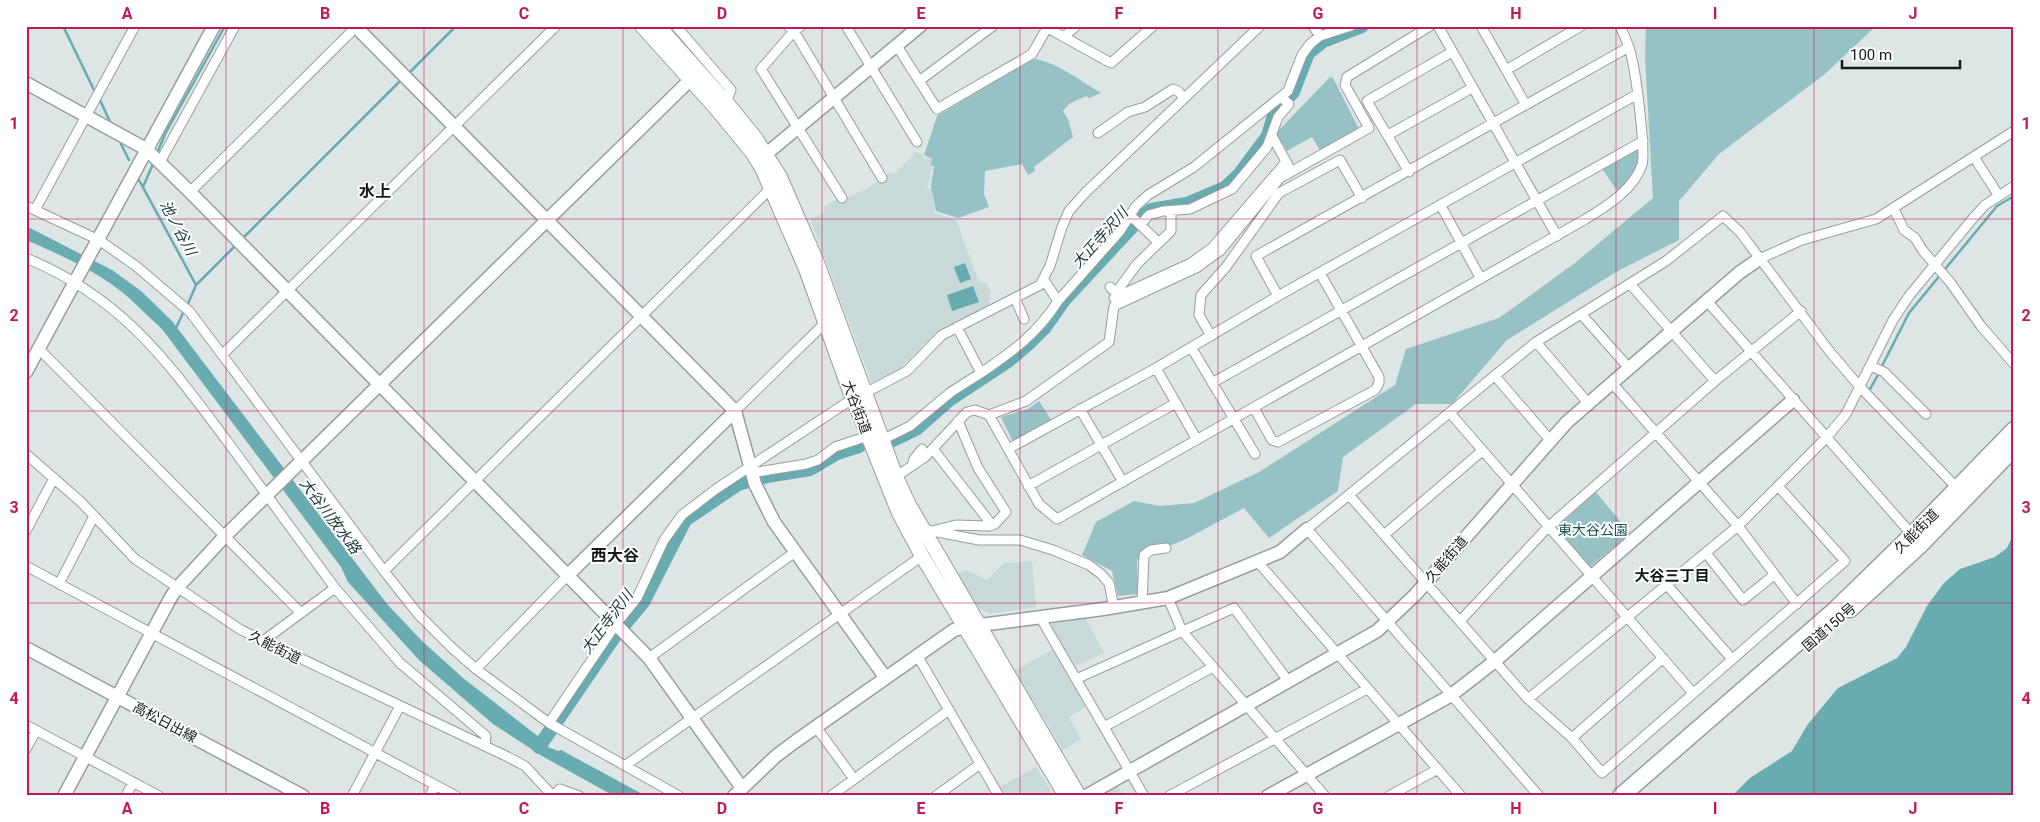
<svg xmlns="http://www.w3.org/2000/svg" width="2040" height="822" font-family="Roboto,'Noto Sans JP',sans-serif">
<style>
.built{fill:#c8d9da}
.green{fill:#97c2c5}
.water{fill:#68abb0}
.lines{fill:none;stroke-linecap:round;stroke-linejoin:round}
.stream{stroke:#68abb0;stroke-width:2.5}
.river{stroke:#68abb0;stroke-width:14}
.street-casing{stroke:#979e9e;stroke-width:11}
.secondary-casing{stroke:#979e9e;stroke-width:15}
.primary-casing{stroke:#979e9e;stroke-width:16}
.highway-casing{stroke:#979e9e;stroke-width:19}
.street{stroke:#fff;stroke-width:9}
.secondary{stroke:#fff;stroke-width:12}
.primary{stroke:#fff;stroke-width:14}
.highway{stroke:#fff;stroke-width:16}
.grid{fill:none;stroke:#c2185b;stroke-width:1;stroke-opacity:0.55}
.labels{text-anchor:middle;stroke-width:4;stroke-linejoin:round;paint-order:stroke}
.street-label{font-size:14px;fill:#161919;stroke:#fff}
.park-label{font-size:14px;fill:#185357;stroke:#fff}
.water-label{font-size:15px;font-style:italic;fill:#16383a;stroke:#fff}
.neighbourhood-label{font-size:15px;font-weight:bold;fill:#161919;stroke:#fff}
.quarter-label{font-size:16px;font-weight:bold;fill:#161919;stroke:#fff}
.neatline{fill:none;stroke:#c2185b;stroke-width:2}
.grid-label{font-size:16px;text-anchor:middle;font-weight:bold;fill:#c2185b}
</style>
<rect width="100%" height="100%" fill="#dde5e5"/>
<!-- built -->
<path class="built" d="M914 152 923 154V157L931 160 929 166 932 168 927 188 932 189 935 213 956 220 979 282 987 284 991 292 989 305 935 334 901 368 872 383 810 219 824 213V207L839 198 842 200 866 189 891 172 894 174 912 157Z
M1032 561 1036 607 990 614 977 607 958 574 966 570 987 580 1004 563Z
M1085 618 1104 653 1067 670 1087 706 1069 717 1081 739 1063 750 1015 670 1061 645 1051 627 1052 624Z
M1036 767 1051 791 1050 796H1003L998 788Z
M1117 784 1123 796H1101L1102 792Z"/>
<!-- green -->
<path class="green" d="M1646 26H1876L1825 74 1719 154 1679 201V240L1616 272 1507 340 1452 404H1416L1343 457 1338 491 1269 538 1244 508 1188 538 1137 560 1138 594 1118 596 1112 571 1082 555 1096 522 1134 501 1160 506 1194 503 1259 472 1395 385 1406 349 1499 318 1575 263 1653 198 1645 58Z
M1032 59C1052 59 1084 83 1101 93L1089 98 1086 96 1069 104 1063 111 1068 119 1073 137 1034 167 1035 171 1028 175 1022 164 985 171 984 194 989 207 958 218 936 211 931 186 934 166H930L932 159 924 155 937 116Z
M1330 77 1333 78 1359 129 1321 152 1312 137 1287 151 1276 133Z
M1636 148 1640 149C1639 167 1632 179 1618 192L1601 167Z
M1039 401 1052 421 1013 442 1001 417 1028 409Z
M1595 491 1630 533 1590 567 1556 529V526Z"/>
<!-- water -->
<path class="water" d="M26 226 112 270 141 291 172 321 387 604 422 641 463 678 539 737H544L546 739 545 746 558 751 561 750 646 796H614L542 756 493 724 419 660 348 582 341 567 162 329C150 318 139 307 128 297 99 272 61 255 26 240Z
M965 263 971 279 960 283 954 267Z
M973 286 979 302 952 311 947 295Z
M2014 533V796H1732L1750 778 1792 751 1808 724 1838 688 1897 658 1906 647 1927 606 1944 583 1960 569 1995 557 2007 548Z"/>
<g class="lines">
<!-- stream -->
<path class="stream" d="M63 26 95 92
M411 71 456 26
M100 100 111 124
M121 144 129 160
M158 151 165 134 225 26
M139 180 196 285
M143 187 153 164
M244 237 400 81
M187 306 196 285 234 247
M176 328 183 313
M1881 368 1909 313 1997 206 2014 196
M1870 389 1879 373"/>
<!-- river -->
<path class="river" d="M891 441 916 429 949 400 1008 361 1028 344 1045 327 1064 300 1140 218 1151 210 1187 204 1225 188 1239 175 1268 136 1276 109 1293 92 1308 53 1323 41 1362 26
M539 747 614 637 643 602 685 520 738 484 767 476 810 469 837 453 859 446"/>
<defs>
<path id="street" d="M676 26 731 90 726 102
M788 26 794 31 882 178
M801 26 794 31 761 69 842 198
M846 26 917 142
M1044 26 1111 63 1153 26
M1313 26 1320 36
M1438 26 1557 236
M1481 26 1526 105
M1064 37 1076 26
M897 46 937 109 1032 54 1047 28
M1506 70 1581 26
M919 81 993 26
M1098 133 1128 112 1145 107 1173 89 1178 91 1184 98
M1388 135 1472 88
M1272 136 1288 165
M1974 157 1999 196
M160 162 235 26
M1409 172 1367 101 1452 52
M190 192 357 26
M26 206 99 240 136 266 190 312 384 571 418 614 451 647 476 669 549 723 679 796
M1441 206 1481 279
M1894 209 1904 230 1915 238 1923 251 1950 282 1981 326 2014 364
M35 210 135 26
M1130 215 1158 242
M1140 225 1149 215 1163 211 1190 209 1232 189 1267 147 1278 117 1289 104 1281 97
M26 258C123 298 167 361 227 441 263 490 299 539 335 588L263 641
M1759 259 1802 240 1876 219 2014 131
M1044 280 1058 301 1120 231 1136 206 1148 195 1194 167 1288 91 1302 55 1310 44 1320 36 1351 26
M1631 285 1715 381
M1110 287 1113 290H1118L1137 264 1171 231V211
M1278 296 1256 256 1629 47
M1015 298 1024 319
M1114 298 1191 263 1212 248 1286 162
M1707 301 1914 537
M1581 314 1629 368
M1211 336 1199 315 1201 295 1226 267 1279 193 1340 160 1362 198
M1536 342 1588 403
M1191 347 1255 454
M39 349 301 613
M222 355 556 26
M1871 366 1884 372 1926 414
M1156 368 1197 440
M981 373C1013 351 1037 334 1058 301
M1495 376 1550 440
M1212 383 1643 141
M1612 383 1738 526 1797 604
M1254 408 1272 440 1278 442 1375 390 1379 383V377L1320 273
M1080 409 1123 482
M735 411 826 322
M1451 414 1693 693
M989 415 1026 401 1109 342 1114 306 1196 268 1221 250 1280 178 1369 128 1345 85 1347 77 1430 26
M882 440 910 426 951 392 981 373 957 327
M933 449 992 525
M1008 449 1156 368 1278 296 1636 95
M26 454 81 502 135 559 241 630 508 757 525 766 553 796
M912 466 914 459 922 449
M751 473 806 464 818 460 835 447 868 436
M894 478 925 457 967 412 975 410 989 415 1039 504 1057 519 1584 220C1605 207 1633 191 1642 165 1646 151 1636 76 1632 59 1630 47 1625 37 1620 26
M1028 486 1176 403
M1349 495 1528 699 1572 738 1602 773 1845 561 1778 486
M922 529 979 540H1020L1053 550 1089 565 1101 574 1109 583 1114 608
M936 530 956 525 990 526 995 524 1006 512 978 468 958 421
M26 531 54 478
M1384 535 1482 451
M1706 553 1743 600 1774 575
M1257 561 1461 796
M26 566 456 796
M384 571 772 187
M59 584 94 516
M1667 585 1732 659
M335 588 400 663 486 736 485 745
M1168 598 1182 631 1325 796
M1142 603 1144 555 1151 550 1166 548
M1040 617 1144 796
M1460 621 1548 527 1715 381 1801 311
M917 655 999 796
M649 658 795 552
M476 669 569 574
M1076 679 1234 608 1289 682
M1528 699 1738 526 1826 438 1846 414 1893 320 1909 296 1974 217 1985 205 2014 186
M549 723 616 624 637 598 664 540 682 515 716 489 846 403 907 371 942 335 1040 285 1050 266 1062 227 1069 211 1086 192 1260 26
M26 725 159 796
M816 727 854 779
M1104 727 1213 667
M1572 738 1663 658
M26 749 36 731
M626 765 922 556
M126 796 133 782
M352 796 400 706
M430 796 435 785
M553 796 560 789 579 796
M831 796 949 710
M936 796 980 764
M1169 796 1367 689
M1389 796 1438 769
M1539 796 1307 529 1536 342 1666 261 1723 216 1740 232 1830 352 1860 387 1958 489"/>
<path id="secondary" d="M355 26 735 411 755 484 774 522 885 677
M26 83 146 149 190 192 649 658 742 788
M759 160 920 26
M26 372 214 26
M569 574 735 411
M26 648 303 796
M64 796 171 597 177 588 225 536 690 80
M734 796 776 756 796 741 954 630 965 627 1103 609 1168 598 1280 552 1307 529
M1086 796 1377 631 1415 595 1567 422 1739 273 1759 259
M1268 796 1450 696 1495 661 1793 400"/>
<path id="primary" d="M642 26 715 107 752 152 762 168 806 269 848 386 899 513 922 556 1066 796
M658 26 726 102 756 139 780 177 816 260 896 477 909 505 1079 796"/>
<path id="highway" d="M1850 609 1921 544 2014 448
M1621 796 1834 611 1912 535 2014 430"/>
</defs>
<!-- street casing -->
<use href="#street" class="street-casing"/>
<!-- secondary casing -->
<use href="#secondary" class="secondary-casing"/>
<!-- primary casing -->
<use href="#primary" class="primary-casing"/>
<!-- highway casing -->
<use href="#highway" class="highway-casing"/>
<!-- street -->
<use href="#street" class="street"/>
<!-- secondary -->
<use href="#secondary" class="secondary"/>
<!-- primary -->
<use href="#primary" class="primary"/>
<!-- highway -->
<use href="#highway" class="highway"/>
</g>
<!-- grid -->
<path class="grid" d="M226 26V796M424 26V796M623 26V796M822 26V796M1020 26V796M1218 26V796M1417 26V796M1616 26V796M1814 26V796M26 219H2014M26 411H2014M26 603H2014"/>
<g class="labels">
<!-- street labels -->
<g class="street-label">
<text transform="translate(857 407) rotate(69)" y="5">大谷街道</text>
<text transform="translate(1916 531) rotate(-45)" y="5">久能街道</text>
<text transform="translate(1446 559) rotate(-49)" y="5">久能街道</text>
<text transform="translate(1829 627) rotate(-41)" y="5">国道150号</text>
<text transform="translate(275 647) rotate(27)" y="5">久能街道</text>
<text transform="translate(165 722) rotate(28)" y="5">高松日出線</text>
</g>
<!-- park labels -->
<g class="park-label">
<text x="1593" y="535">東大谷公園</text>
</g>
<!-- water labels -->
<g class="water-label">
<text transform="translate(178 228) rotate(62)" y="5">池ノ谷川</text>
<text transform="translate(1100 238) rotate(-48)" y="5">大正寺沢川</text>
<text transform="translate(330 516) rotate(53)" y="5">大谷川放水路</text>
<text transform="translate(607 622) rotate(-53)" y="5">大正寺沢川</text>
</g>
<!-- neighbourhood labels -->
<g class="neighbourhood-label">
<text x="1672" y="581">大谷三丁目</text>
</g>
<!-- quarter labels -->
<g class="quarter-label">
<text x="375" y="197">水上</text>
<text x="615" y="561">西大谷</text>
</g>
</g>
<!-- border -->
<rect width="2040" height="822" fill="none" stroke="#ffffff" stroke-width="55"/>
<!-- scale -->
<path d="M1842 60v8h118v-8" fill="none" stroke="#161919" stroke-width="2.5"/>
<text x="1850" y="60" font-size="15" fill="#161919" stroke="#ffffff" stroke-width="4" paint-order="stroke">100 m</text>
<rect x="28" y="28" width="1984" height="766" class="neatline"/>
<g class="grid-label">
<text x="127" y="19">A</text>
<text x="325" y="19">B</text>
<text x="524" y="19">C</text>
<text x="722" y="19">D</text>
<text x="921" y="19">E</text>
<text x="1119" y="19">F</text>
<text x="1318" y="19">G</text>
<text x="1516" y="19">H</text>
<text x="1715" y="19">I</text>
<text x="1913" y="19">J</text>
<text x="14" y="129">1</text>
<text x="2026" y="129">1</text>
<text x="14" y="321">2</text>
<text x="2026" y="321">2</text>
<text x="14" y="513">3</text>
<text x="2026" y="513">3</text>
<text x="14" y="704">4</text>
<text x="2026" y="704">4</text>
<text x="127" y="814">A</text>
<text x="325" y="814">B</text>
<text x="524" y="814">C</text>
<text x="722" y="814">D</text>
<text x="921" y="814">E</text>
<text x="1119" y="814">F</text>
<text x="1318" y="814">G</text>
<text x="1516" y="814">H</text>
<text x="1715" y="814">I</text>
<text x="1913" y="814">J</text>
</g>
</svg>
